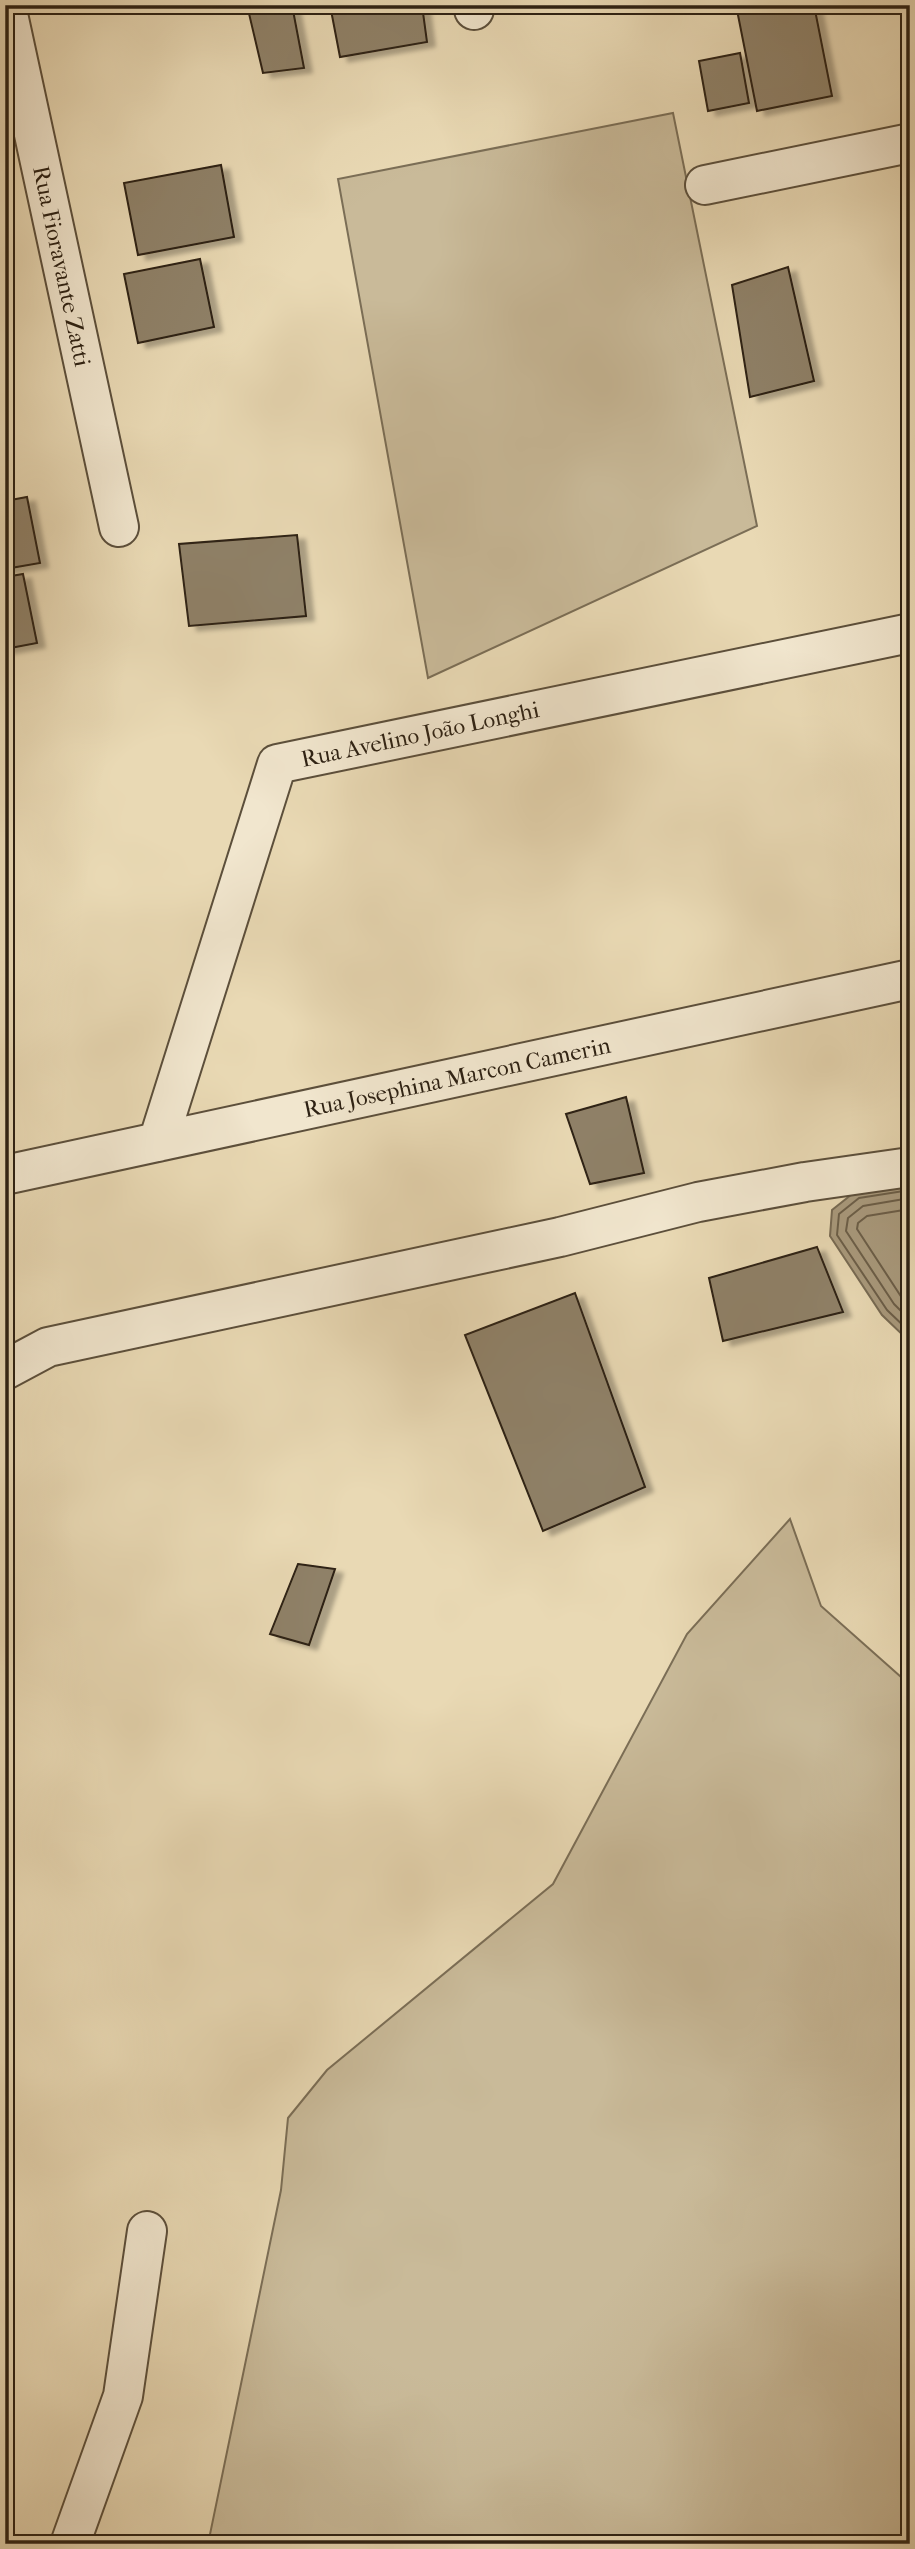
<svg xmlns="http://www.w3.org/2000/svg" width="915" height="2549" font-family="'IM FELL French Canon',serif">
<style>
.green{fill:#c9ba99;stroke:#7b6e56;stroke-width:2}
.water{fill:#a99a7d;stroke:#776a53;stroke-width:2}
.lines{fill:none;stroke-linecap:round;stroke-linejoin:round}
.shore{stroke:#6b5e48;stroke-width:2}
.building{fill:#8f8167;stroke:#2d2113;stroke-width:2;filter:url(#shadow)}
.minor-casing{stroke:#5c4f3b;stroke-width:42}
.minor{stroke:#f1e6ce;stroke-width:38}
.labels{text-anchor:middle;stroke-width:5;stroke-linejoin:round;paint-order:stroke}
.street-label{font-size:23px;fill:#2d2113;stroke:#f1e6ce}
</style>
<defs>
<filter id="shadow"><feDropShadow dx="8" dy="4.5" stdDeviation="2" flood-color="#0004"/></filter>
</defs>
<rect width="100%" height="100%" fill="#e9d9b4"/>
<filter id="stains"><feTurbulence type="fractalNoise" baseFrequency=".00286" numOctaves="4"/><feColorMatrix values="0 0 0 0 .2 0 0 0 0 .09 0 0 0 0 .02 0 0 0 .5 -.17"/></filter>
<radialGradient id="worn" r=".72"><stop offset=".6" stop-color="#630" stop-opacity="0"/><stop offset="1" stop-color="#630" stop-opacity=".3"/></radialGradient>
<!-- green -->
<path class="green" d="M673 113 757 526 428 678 338 179Z
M790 1519 821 1606 910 1685V2544H208L281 2190 288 2118 327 2070 553 1884 687 1634Z"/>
<!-- water -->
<path class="water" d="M910 1183V1342L882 1315 830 1236 832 1210 856 1191Z"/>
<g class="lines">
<!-- shore -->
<path class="shore" d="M910 1190 859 1198 839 1214 837 1235 887 1310 910 1332
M910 1198 863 1206 848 1218 846 1231 894 1304 910 1320
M910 1209 867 1216 858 1223 857 1229 902 1298 910 1306"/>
</g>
<!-- building -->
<path class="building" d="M247 5H292L304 68 263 73Z
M330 5H422L427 42 340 57Z
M736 5H814L832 96 757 111Z
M740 53 749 103 708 111 699 61Z
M221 165 234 237 138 255 124 183Z
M200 259 214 327 138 343 124 274Z
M788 267 814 381 750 397 732 285Z
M27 497 40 563 5 569V501Z
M297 535 306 616 189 626 179 544Z
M23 574 37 643 5 649V577Z
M626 1097 644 1173 590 1184 566 1114Z
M817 1247 843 1312 723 1341 709 1278Z
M575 1293 645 1487 543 1531 465 1335Z
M298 1564 335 1569 309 1645 270 1634Z"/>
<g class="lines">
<defs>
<path id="minor" d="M6 5 119 527
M473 5 474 10
M705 185 910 143
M158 1142 277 764 910 633
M5 1175 910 979
M5 1370 48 1347 560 1237 698 1202 805 1182 910 1167
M70 2544 123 2396 147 2231"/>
</defs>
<!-- minor casing -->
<use href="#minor" class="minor-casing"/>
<!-- minor -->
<use href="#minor" class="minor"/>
</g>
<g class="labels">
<!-- street labels -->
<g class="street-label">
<text transform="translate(62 266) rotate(78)" y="8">Rua Fioravante Zatti</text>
<text transform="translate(420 734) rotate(-12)" y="8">Rua Avelino João Longhi</text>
<text transform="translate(457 1077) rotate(-12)" y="8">Rua Josephina Marcon Camerin</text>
</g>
</g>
<!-- margin -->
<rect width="915" height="2549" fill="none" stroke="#e9d9b4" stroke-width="28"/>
<rect x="7" y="7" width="901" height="2535" fill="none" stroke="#2d2113" stroke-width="3.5"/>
<rect x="14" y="14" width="887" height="2521" fill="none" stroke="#2d2113" stroke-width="2"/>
<rect width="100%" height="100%" filter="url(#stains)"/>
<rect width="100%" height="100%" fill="url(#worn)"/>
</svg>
